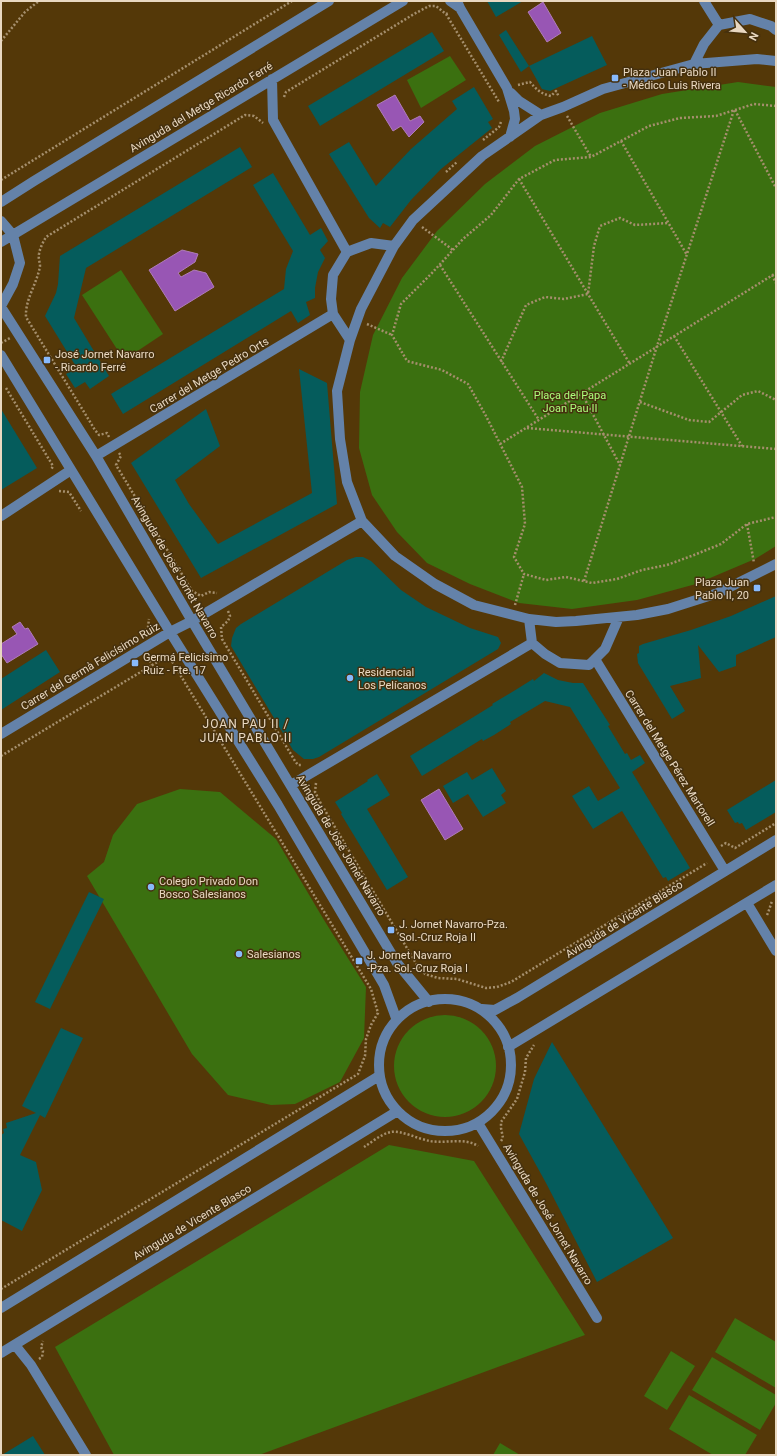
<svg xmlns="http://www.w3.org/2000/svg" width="777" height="1456" font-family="Roboto,sans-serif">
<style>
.green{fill:#3b7010}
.water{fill:#9856b4;stroke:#b07db8}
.building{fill:#055c5c}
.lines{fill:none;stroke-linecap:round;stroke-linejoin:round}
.path{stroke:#a58f6d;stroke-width:2.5;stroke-dasharray:2 2;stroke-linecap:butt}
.minor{stroke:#6482a9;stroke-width:10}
.poi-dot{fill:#88bafc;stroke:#45300e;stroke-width:1.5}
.labels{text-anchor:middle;stroke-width:3;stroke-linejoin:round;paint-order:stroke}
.poi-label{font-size:11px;fill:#e9d8c1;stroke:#45300e;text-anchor:start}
.street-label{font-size:11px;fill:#e9d8c1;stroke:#45300e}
.park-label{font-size:11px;fill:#abfe7a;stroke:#45300e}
.neighbourhood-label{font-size:12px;letter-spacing:1px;fill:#e9d8c1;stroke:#45300e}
</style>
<rect width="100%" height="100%" fill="#543808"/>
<!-- green -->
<path class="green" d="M450 56 466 80 421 108 407 80Z
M738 82 776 87V546L755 559 696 584 637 600 572 609 519 603 470 584 427 563 397 532 372 495 359 448 360 392 373 335 402 278 437 231 485 184 535 146 600 113 662 94Z
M121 270 163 334 124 360 82 295Z
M180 789 220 792 276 839 324 920 366 987 364 1038 340 1082 295 1104 271 1105 228 1095 192 1054 87 876 104 862 113 835 137 804Z
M394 1066a51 51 0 1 1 102 0a51 51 0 1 1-102 0Z
M389 1145 474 1161 585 1335 259 1455H114L55 1347Z
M735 1318 776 1342V1388L715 1352Z
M671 1351 695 1366 667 1410 644 1396Z
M712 1357 776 1395V1403L760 1430 692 1390Z
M689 1395 757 1435 745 1455H713L669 1429Z
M500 1443 520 1455H493Z"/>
<!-- water -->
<path class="water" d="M543 2 561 33 547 42 528 12Z
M395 95 410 121 420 116 424 122 409 137 401 126 393 131 377 105Z
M182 250 198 254 195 262 178 273 181 277 194 270 206 273 214 287 175 311 149 270Z
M20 622 25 629 28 628 38 644 7 663 1 654V644L17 634 12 627Z
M439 789 463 829 445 840 421 800Z"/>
<!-- building -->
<path class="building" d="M487 1H523L496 17Z
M506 30 529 66 521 72 499 35Z
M432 32 444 51 320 126 308 106Z
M592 36 607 65 550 91 542 89 529 66Z
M474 87 493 119 488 122 492 128 441 169 411 200 390 227 383 223 380 228 369 218 329 154 349 142 376 186 411 149 457 109 452 101Z
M240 147 252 167 86 268 74 318 109 376 90 389 85 382 75 388 66 374 77 368 45 316 56 293 58 284 60 256Z
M273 173 310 235 321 228 328 241 320 250 325 258 318 272 315 288V298L306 302 310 315 298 323 291 311 123 414 111 394 284 289 286 269 293 251 253 185Z
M299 369 327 383 337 504 201 578 131 463 206 409 220 446 175 480 189 504 218 544 312 493Z
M1 409 37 468 1 490Z
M356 557H363L371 561 401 590 426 607 470 628 498 637 501 643 498 649 319 757 313 759H304L293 750 231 646 232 638 236 628 241 624 347 560Z
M776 596V637L736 655V666L719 672 698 645 701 678 670 686 685 711 672 719 638 663 637 654 639 653V646L643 644 691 630 731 616Z
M46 650 60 672 1 710V679Z
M544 673 558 680 573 683H583L610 725 608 726 625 754 627 753 631 760 640 755 645 763 632 772 690 868 668 881 666 877 663 878 622 811 593 829 572 796 589 786 598 801 620 788 570 707 545 701 510 722 511 724 494 735 483 741 482 739 422 776 410 756 493 705 492 704 517 689 533 679 534 681Z
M492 768 506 791 501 795 506 803 483 817 468 794 453 803 443 786 467 772 472 780Z
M377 774 390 795 367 809 408 877 387 890 341 814 342 813 335 802 368 781 367 780Z
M776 780V812L746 830 742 823 739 824 738 822 735 823 727 810Z
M89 892 104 899 50 1009 35 1002Z
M61 1028 83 1038 45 1118 40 1115 20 1155 36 1162 42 1190 22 1231 1 1220V1135L4 1133 3 1129 7 1128 6 1123 36 1113 22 1106Z
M552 1042 673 1238 597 1282 546 1183 519 1134 534 1079Z
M33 1436 45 1455H2Z"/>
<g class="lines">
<!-- path -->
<path class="path" d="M446 14 499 102
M1 41 25 12 39 1
M518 85 530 82C536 89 541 94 551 96L556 91 559 97
M284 97 286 92 414 14 429 6H436L446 14 449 13
M776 106 754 104 716 116 680 118 649 126 591 157 555 160 519 179 491 215 463 239 432 273 401 304 392 335 407 361 442 370 468 384 486 416 522 487 525 524 514 557 524 574 546 580 566 577 592 583 617 579 642 570 667 565 694 555 721 544 747 524 776 517
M735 110 776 188
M567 116 591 157
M483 140 499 127 501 122
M621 141 687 255
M446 172 457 162
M519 179 630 364
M1 180 292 1
M422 227 453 250
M440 265 539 420
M772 275 776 283
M367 324 392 335
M674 336 742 446
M1 343 10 338
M501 362 526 305 545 297 564 299 588 294 594 246 600 226 620 218 635 225 669 223
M6 388 53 466 51 470
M582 394 620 465
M640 402 689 420 709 422 742 395 758 391 776 400
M527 428 776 449
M109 437 107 433 99 435 95 430 26 317C25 299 37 284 40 266 40 262 38 258 39 254 40 248 43 242 46 237L245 115 254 116 263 123
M500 444 776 273
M119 453 121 456 116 465 192 591 201 596 209 592 217 593
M59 491 69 492 81 511
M747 524 754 563
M584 581 657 346 734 110
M515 605 524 574
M228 611 230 616 228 621 221 627 222 639 295 761 298 765H302
M143 634 148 627 149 619
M148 657 152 665
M1 756 159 661 170 658 371 989 378 1013 371 1025 366 1039 365 1056 358 1074 1 1289
M316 783 315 792 320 802 417 965 425 974 438 978 457 979 486 988 497 987 511 982 707 863
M721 846 726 843 735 848 776 823
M767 915 768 913 772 901
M501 1141 503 1138 501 1128V1122L517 1099 525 1072 526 1058 534 1045
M364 1147C372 1142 381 1134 391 1132 401 1130 418 1139 430 1141 446 1144 464 1137 478 1146
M39 1359 42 1357 43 1351 41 1347 43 1341"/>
<!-- minor -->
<path class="minor" d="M450 1 460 8 457 1
M704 1 719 25
M460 8 507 88 514 111 515 119 510 137
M776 61 757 59 694 64 603 89 563 107 541 115 482 156 413 220 394 246 361 309 350 340 337 391 340 439 347 482 362 521 395 556 435 584 474 605 529 619 556 622 576 621 637 615 668 609 718 593 776 564
M694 64 704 44 719 25 750 19 771 26 776 30
M272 79 273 120 347 252
M511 93 519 101 541 115
M1 202 34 181 329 1
M1 221 13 235 20 263 13 284 1 306
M1 242 403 1
M1 307 96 456 192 621 397 963 429 1002
M350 340 333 314 331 299 333 275 347 252 371 243 394 246
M1 355 170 632 278 805 384 985 396 1018
M96 456 333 314
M1 516 71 470
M529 619 532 643 545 654 560 663 589 665 605 649 619 617
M595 659 725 871
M1 734 170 632 192 621 362 521
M291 785 532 643
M747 903 776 951
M379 1065a66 66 0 1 1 132 0a66 66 0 1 1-132 0Z
M482 1009 495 1010 517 998 776 840
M508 1047 776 885
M478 1123 597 1318
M1 1308 379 1076
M15 1345 31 1365 86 1455
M1 1353 396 1112"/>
</g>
<!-- markers -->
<g class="poi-dot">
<rect x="611" y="74" width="8" height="8" rx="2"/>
<rect x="43" y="356" width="8" height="8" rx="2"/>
<rect x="753" y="584" width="8" height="8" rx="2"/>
<rect x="131" y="659" width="8" height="8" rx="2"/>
<circle cx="350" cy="678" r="4"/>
<circle cx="151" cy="887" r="4"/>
<rect x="387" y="926" width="8" height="8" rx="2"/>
<circle cx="239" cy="954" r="4"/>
<rect x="355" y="957" width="8" height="8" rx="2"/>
</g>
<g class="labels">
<!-- poi labels -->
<g class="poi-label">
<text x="623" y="76">Plaza Juan Pablo II<tspan x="623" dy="13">- Médico Luis Rivera</tspan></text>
<text x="55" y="358">José Jornet Navarro<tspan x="55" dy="13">- Ricardo Ferré</tspan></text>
<text x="749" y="586" text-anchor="end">Plaza Juan<tspan x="749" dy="13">Pablo II, 20</tspan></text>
<text x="143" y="661">Germá Felicísimo<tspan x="143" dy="13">Ruiz - Fte. 17</tspan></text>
<text x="358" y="676">Residencial<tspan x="358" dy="13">Los Pelícanos</tspan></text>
<text x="159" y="885">Colegio Privado Don<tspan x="159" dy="13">Bosco Salesianos</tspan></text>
<text x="399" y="928">J. Jornet Navarro-Pza.<tspan x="399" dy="13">Sol.-Cruz Roja II</tspan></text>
<text x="247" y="958">Salesianos</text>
<text x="367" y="959">J. Jornet Navarro<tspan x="367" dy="13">-Pza. Sol.-Cruz Roja I</tspan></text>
</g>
<!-- street labels -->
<g class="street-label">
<text transform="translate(201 107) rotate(-31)" y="4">Avinguda del Metge Ricardo Ferré</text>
<text transform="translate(209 375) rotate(-31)" y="4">Carrer del Metge Pedro Orts</text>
<text transform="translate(175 567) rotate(60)" y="4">Avinguda de José Jornet Navarro</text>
<text transform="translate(90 666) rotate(-31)" y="4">Carrer del Germà Felicísimo Ruiz</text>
<text transform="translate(670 758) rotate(58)" y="4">Carrer del Metge Pérez Martorell</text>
<text transform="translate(341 845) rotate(59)" y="4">Avinguda de José Jornet Navarro</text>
<text transform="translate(624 919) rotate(-32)" y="4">Avinguda de Vicente Blasco</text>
<text transform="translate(548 1214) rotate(59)" y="4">Avinguda de José Jornet Navarro</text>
<text transform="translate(192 1222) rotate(-31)" y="4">Avinguda de Vicente Blasco</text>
</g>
<!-- park labels -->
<g class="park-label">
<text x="570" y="399">Plaça del Papa<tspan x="570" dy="13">Joan Pau II</tspan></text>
</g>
<!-- neighbourhood labels -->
<g class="neighbourhood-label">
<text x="246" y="728">JOAN PAU II /<tspan x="246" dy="14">JUAN PABLO II</tspan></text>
</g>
</g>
<!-- border -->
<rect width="777" height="1456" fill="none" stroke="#e9d8c1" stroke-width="4"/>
<!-- north arrow -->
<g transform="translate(745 32) rotate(117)" stroke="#45300e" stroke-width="3" paint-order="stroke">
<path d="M0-3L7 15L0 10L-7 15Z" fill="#e9d8c1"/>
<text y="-6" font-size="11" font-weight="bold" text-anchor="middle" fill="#e9d8c1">N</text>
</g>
</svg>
